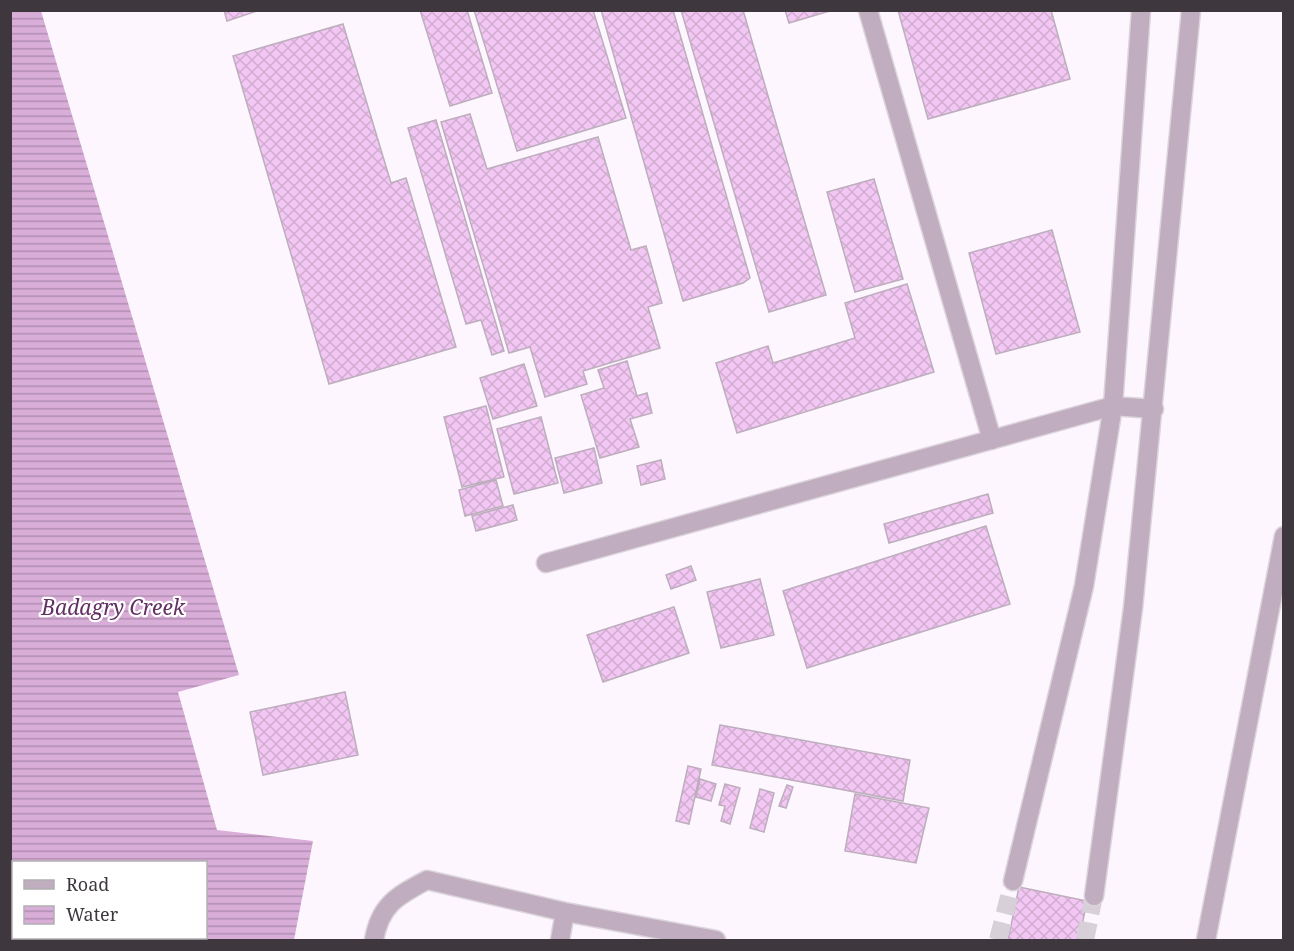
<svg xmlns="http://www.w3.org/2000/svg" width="1294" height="951" font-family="'Noto Serif',serif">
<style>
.water{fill:url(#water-rules);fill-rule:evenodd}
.building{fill:url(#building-cross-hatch);stroke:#bcaebc;stroke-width:1.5}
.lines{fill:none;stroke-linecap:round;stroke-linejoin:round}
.minor-tunnel{stroke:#d8d0d8;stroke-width:18;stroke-dasharray:18 9;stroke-linecap:butt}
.minor-casing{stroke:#dbd4db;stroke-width:21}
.minor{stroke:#c0adbf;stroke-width:18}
.labels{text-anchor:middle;stroke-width:4.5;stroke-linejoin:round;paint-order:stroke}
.water-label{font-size:21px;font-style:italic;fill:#632f64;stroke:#fff}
</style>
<defs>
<pattern id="water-rules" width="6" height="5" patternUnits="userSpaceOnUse" patternTransform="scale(1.5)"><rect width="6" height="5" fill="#d8add8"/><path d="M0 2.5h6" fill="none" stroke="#b18eb1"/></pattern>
<pattern id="building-cross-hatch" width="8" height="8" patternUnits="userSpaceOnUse" patternTransform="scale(1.5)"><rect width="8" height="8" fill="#f3c7f3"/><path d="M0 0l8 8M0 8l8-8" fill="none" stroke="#d1acd1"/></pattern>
</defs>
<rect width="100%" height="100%" fill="#fef6fe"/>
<!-- water -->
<path class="water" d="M10 11H41L239 675 178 692 217 830 313 841 294 940H11ZM14 862H206V938H14Z"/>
<!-- building -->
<path class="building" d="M224 10H260L227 21Z
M420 10H467L492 93 450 106Z
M474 10H593L626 118 517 151Z
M601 10H673L750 278 743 283 683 301Z
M681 10H743L826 295 769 312Z
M785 10H833L789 23Z
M898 10H1051L1070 79 928 119Z
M343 24 391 183 406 178 456 347 329 384 233 56Z
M470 114 487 169 598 137 631 250 646 246 662 303 648 307 660 348 583 371 587 384 545 397 530 347 509 353 441 122Z
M436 120 504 351 492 355 481 320 466 324 408 128Z
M874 179 903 279 855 292 827 192Z
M1052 230 1080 332 996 354 969 253Z
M907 284 934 372 737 433 716 363 768 346 773 363 855 338 845 303Z
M627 361 637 396 647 393 652 413 630 419 639 447 600 458 581 395 604 388 598 370Z
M524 364 537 406 493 419 480 378Z
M486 406 504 477 462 487 444 417Z
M541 417 558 483 514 494 497 429Z
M594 448 602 483 564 493 555 458Z
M661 460 665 479 641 485 637 466Z
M496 480 503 506 465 516 459 490Z
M988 494 993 513 889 543 884 524Z
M513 505 517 520 476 531 472 516Z
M986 526 1010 604 807 668 783 591Z
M691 566 696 580 671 589 666 575Z
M760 579 774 635 721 648 707 592Z
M674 607 689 653 603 682 587 635Z
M345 692 358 755 263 775 250 712Z
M720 725 910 760 903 801 712 765Z
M688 766 701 769 689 824 676 821Z
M700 779 716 784 711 801 696 797Z
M725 784 740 788 730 824 721 821 725 806 719 805Z
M787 785 793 787 786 808 779 806Z
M760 789 774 793 764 832 750 828Z
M855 794 929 808 916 863 845 851Z
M1019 887 1087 901 1079 940H1008Z"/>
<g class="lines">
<!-- minor-tunnel -->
<path class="minor-tunnel" d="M998 940 1013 881
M1085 940 1094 896"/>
<defs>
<path id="minor" d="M868 10 992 440
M546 563 1113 406 1154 409
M1013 881 1084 586 1113 406 1141 10
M1094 896 1133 608 1191 10
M374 940C380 905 397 896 427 880L565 912 716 940
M560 940 565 912
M1206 940 1284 536"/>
</defs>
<!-- minor casing -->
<use href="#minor" class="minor-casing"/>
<!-- minor -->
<use href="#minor" class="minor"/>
</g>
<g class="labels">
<!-- water labels -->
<g class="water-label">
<text x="113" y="615">Badagry Creek</text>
</g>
</g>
<!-- border -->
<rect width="1294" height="951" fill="none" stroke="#3e383e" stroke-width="24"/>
<!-- legend -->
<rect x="12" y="861" width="195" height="78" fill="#ffffff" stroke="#b2afb2" stroke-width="1.5"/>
<rect x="24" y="880" width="30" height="9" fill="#c0adbf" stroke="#b2afb2" stroke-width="1.5"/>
<text x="66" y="891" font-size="18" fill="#3e383e">Road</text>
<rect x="24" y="906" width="30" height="18" fill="url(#water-rules)" stroke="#b2afb2" stroke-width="1.5"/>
<text x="66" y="921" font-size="18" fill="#3e383e">Water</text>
</svg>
